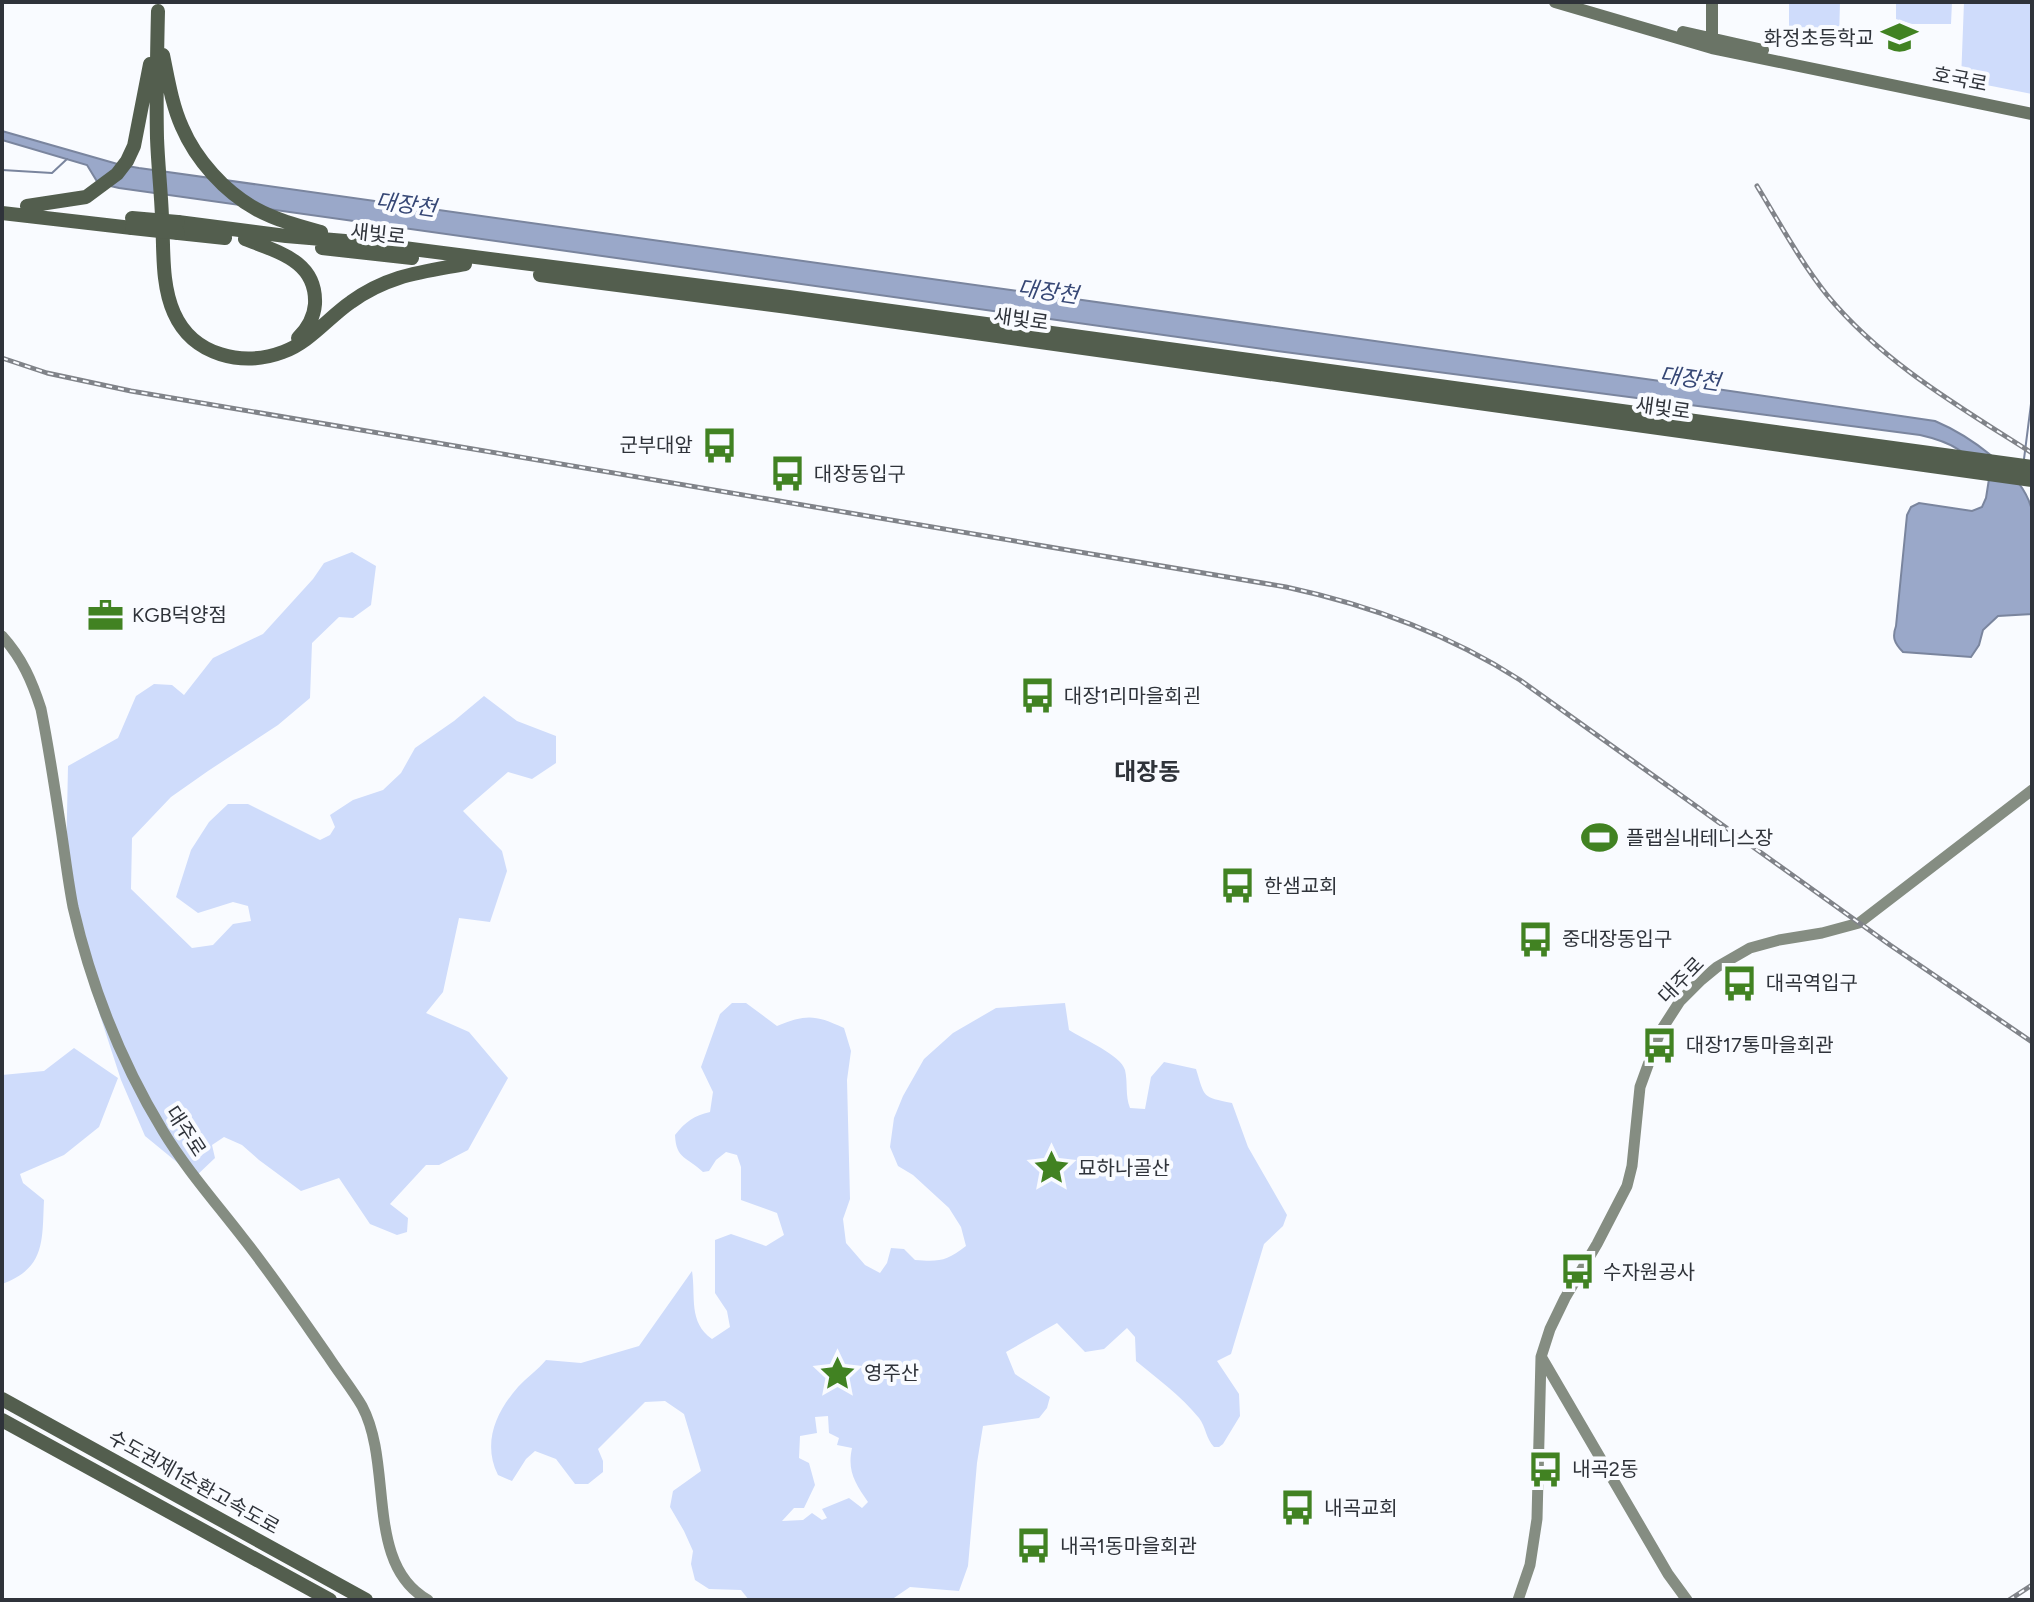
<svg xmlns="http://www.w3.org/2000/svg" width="2034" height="1602" font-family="Figtree,'Noto Sans KR',sans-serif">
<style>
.green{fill:#cfdcfb;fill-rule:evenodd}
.water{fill:#9aa8c9;stroke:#7a859e;stroke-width:2}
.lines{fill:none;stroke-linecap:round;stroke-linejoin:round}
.stream{stroke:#7a859e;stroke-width:2}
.secondary{stroke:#858d82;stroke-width:11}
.primary{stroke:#6a7466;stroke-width:12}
.highway{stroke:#535e4e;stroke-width:14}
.rail-casing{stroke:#808389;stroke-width:5}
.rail{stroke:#f9fbff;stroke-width:2;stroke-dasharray:6;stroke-linecap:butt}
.highway-bridge{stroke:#535e4e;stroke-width:14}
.labels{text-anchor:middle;stroke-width:8;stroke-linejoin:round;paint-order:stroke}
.poi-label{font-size:20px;fill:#2f333a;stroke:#f9fbff;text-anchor:start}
.street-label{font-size:20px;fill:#2f333a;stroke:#f9fbff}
.water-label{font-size:22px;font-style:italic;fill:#364775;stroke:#f9fbff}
.quarter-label{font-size:24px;font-weight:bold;fill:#2f333a;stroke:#f9fbff}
</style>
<rect width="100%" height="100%" fill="#f9fbff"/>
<!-- green -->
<path class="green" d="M1789 2H1840L1839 39 1789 26Z
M1896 2H1952L1951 24H1912L1896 19Z
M1964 2H2032V94L1961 80Z
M352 552 376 566 371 605 353 618 339 617 312 643 310 698 278 725 208 771 171 797 132 838 131 889 192 948 213 945 233 924 251 921 248 906 233 902 198 913 176 897 191 850 209 822 228 804H248L320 840 330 835 335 827 330 815 353 800 383 790 401 773 415 748 454 721 484 696 517 721 556 736V763L532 779 508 772 463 811 502 851 507 871 490 922 459 918 443 992 426 1013 469 1032 508 1078 468 1150 439 1165H426L390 1204 408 1218 407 1232 397 1235 370 1224 339 1178 301 1191 259 1160 242 1145 224 1137 212 1145 215 1158 195 1177 145 1136 121 1080 82 960 66 863 68 766 118 738 136 696 154 684 172 685 184 695 213 658 263 634 313 579 324 563Z
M732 1003H746L777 1026C807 1014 815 1015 844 1028L851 1051 847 1080 850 1199 843 1219 846 1243 865 1265 880 1273 887 1263 891 1248 904 1249 915 1260C940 1262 946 1261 966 1246L961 1227 949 1208 913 1175 898 1166 890 1147 894 1118 903 1096 924 1059 953 1033 996 1008 1065 1003 1069 1030C1083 1039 1121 1055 1125 1070 1128 1083 1125 1095 1130 1108L1145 1109 1151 1077 1164 1062 1196 1069C1205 1098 1202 1097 1232 1103L1248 1147 1287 1215 1283 1226 1264 1244 1231 1354 1217 1361 1239 1394 1240 1416 1223 1444 1219 1447H1214C1206 1439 1206 1427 1199 1418 1181 1396 1158 1379 1136 1361L1135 1337 1127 1328 1104 1349 1085 1352 1057 1323 1006 1352 1015 1374 1050 1397 1047 1408 1039 1418 983 1426 977 1463 968 1566 959 1591 910 1587 891 1600H749L741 1590 709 1589 695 1580 691 1564 693 1551 684 1531 670 1507 673 1491 701 1471 684 1414 665 1401 645 1402 598 1449 603 1461V1472L588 1484H575L556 1459 535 1451 526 1459 512 1481 498 1475C482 1443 496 1412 518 1387 527 1377 538 1370 546 1360L581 1363 639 1346 692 1271C696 1297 688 1322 712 1339L730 1327 727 1311 715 1293V1240L731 1234 766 1246 784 1235 777 1213 741 1200V1167L737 1155 726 1152 716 1160 709 1171 703 1172C688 1157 676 1160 675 1135 686 1121 694 1116 710 1112L713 1092 701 1067 720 1014ZM828 1416 829 1433 839 1438 837 1445 852 1448C847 1471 855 1483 868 1502L862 1508 849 1498 822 1509 827 1518 822 1520 812 1513 803 1520 782 1521 794 1508H804L815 1485 809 1463 799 1458 800 1436 817 1433 815 1417Z
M74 1048 118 1078 99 1127 64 1155 20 1174 23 1183 44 1200C42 1240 46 1268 2 1284V1075L44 1071Z"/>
<!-- water -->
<path class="water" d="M2 131 121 165 139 168 1696 386 1935 421C1968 435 2021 471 2031 507 2034 516 2032 528 2032 538 2032 563 2032 589 2032 614L1998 616 1983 630 1979 645 1971 657 1903 652C1894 643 1892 637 1896 626L1907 515 1911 507 1919 503 1972 511 1982 507 1986 498 1989 479C1965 452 1956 443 1920 435L1277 351 119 188 98 183 87 165 2 140Z"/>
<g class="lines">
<!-- stream -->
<path class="stream" d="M2 170 52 173 67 159
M2024 459 2032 396"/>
<!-- secondary -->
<path class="secondary" d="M2 636C22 658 32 681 41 709 49 749 55 789 61 829 65 855 68 881 73 907 91 985 121 1062 163 1131 186 1169 216 1203 243 1238 273 1276 300 1316 328 1356 339 1373 352 1389 362 1406 394 1466 364 1564 428 1600
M1542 1358 1668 1574 1687 1600
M1518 1600 1530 1565 1537 1519 1541 1357 1550 1329 1565 1298 1597 1244 1627 1186 1632 1166 1640 1087 1660 1032 1680 1001 1700 981 1717 967 1750 948 1779 940 1822 933 1859 923 2032 790"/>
<!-- primary -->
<path class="primary" d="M1555 2 1712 48 2032 114
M1712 2V44
M1683 32 1763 50"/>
<!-- highway -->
<path class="highway" d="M158 11C157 53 156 96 157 138 158 165 161 191 162 217 164 249 161 284 174 313 193 356 243 367 283 352 309 343 329 317 351 302 388 275 422 272 465 264
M163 55C168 79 172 105 182 127 196 160 225 192 256 209 276 220 299 226 321 232
M27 206 86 197 117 174 127 161 134 146 150 64
M2 213 132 228
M178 222 286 236 357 242 789 297 2032 467
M178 233 225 238
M245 239C278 252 317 261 315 304 314 317 307 329 298 338
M322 248 412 258
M540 275 788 307 2032 480
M2 1399 366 1600
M2 1420 330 1600"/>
<defs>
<path id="rail" d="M1757 186C1779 222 1800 261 1827 295 1882 362 1960 407 2032 453
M2 358 47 373 131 391 1286 587C1370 605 1447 633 1520 680L1890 945 2032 1042
M2009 1600 2032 1585"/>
</defs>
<!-- rail casing -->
<use href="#rail" class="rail-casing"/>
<!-- rail -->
<use href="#rail" class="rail"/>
<!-- highway-bridge -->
<path class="highway-bridge" d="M132 218 178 222
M132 228 178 233"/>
</g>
<!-- icons -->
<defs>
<symbol id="school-bare" viewBox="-9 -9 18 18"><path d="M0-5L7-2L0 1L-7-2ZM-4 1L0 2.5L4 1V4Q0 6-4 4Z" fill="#418222" stroke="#f9fbff" stroke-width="2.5" paint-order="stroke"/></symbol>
<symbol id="bus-bare" viewBox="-9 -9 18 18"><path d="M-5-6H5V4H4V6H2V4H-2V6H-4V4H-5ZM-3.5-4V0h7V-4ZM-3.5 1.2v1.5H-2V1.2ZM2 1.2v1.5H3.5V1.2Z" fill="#418222" stroke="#f9fbff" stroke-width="2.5" paint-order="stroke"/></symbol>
<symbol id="office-bare" viewBox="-9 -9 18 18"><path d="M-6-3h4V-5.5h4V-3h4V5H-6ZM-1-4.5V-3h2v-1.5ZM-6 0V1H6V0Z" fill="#418222" stroke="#f9fbff" stroke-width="2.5" paint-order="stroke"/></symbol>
<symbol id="stadium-bare" viewBox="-9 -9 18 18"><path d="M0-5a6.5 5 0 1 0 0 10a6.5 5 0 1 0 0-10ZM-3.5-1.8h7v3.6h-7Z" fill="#418222" stroke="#f9fbff" stroke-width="2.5" paint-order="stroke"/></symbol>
<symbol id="sight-bare" viewBox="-9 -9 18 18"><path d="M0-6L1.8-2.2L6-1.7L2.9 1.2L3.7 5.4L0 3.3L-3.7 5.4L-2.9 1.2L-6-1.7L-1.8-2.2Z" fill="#418222" stroke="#f9fbff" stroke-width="2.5" paint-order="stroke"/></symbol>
</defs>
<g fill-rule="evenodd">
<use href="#school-bare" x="1874" y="12" width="51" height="51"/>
<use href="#bus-bare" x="694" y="420" width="51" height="51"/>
<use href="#bus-bare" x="762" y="448" width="51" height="51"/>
<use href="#office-bare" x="80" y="590" width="51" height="51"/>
<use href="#bus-bare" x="1012" y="670" width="51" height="51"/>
<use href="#stadium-bare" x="1574" y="812" width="51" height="51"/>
<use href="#bus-bare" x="1212" y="860" width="51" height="51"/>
<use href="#bus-bare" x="1510" y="914" width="51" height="51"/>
<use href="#bus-bare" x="1714" y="958" width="51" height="51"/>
<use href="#bus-bare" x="1634" y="1020" width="51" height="51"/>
<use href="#sight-bare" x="1026" y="1142" width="51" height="51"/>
<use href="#bus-bare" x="1552" y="1246" width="51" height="51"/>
<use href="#sight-bare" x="812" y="1348" width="51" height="51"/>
<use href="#bus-bare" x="1520" y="1444" width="51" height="51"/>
<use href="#bus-bare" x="1272" y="1482" width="51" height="51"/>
<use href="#bus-bare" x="1008" y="1520" width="51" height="51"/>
</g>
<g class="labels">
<!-- poi labels -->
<g class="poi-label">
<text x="1874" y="45" text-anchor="end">화정초등학교</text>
<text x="693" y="452" text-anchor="end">군부대앞</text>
<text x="814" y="481">대장동입구</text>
<text x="132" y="622">KGB덕양점</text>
<text x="1064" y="703">대장1리마을회괸</text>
<text x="1626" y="845">플랩실내테니스장</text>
<text x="1264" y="893">한샘교회</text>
<text x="1562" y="946">중대장동입구</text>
<text x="1766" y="990">대곡역입구</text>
<text x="1686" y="1052">대장17통마을회관</text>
<text x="1078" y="1175">묘하나골산</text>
<text x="1603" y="1279">수자원공사</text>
<text x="864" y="1380">영주산</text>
<text x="1572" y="1476">내곡2동</text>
<text x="1324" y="1515">내곡교회</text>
<text x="1060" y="1553">내곡1동마을회관</text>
</g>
<!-- street labels -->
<g class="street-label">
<text transform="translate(1960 79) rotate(11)" y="7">호국로</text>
<text transform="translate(378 234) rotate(6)" y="7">새빛로</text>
<text transform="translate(1021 319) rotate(8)" y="7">새빛로</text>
<text transform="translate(1663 408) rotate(8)" y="7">새빛로</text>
<text transform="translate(1681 980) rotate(-46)" y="7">대주로</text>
<text transform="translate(186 1131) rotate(57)" y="7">대주로</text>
<text transform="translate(194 1482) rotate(29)" y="7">수도권제1순환고속도로</text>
</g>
<!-- water labels -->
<g class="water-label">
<text transform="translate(406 204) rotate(8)" y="8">대장천</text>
<text transform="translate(1048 291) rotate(8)" y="8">대장천</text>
<text transform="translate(1690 378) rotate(8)" y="8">대장천</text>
</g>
<!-- quarter labels -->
<g class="quarter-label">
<text x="1147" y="780">대장동</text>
</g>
</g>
<!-- border -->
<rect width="2034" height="1602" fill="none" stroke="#2f333a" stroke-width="8"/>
</svg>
